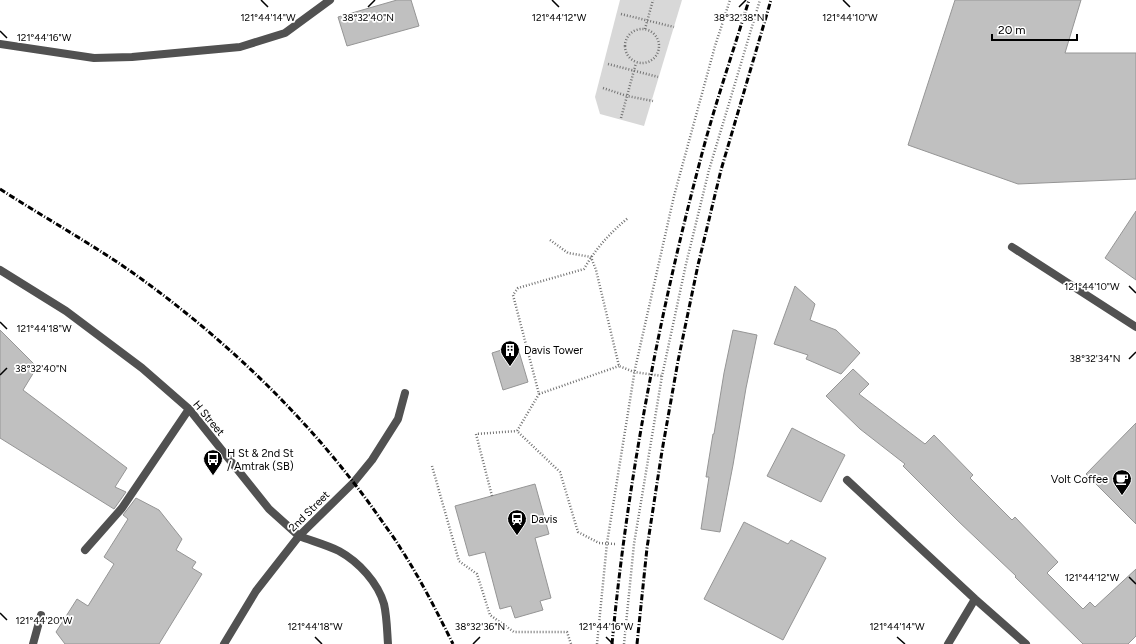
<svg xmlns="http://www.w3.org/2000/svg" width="1136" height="644" font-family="Figtree,sans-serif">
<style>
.green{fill:#d8d8d8}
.building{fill:#c0c0c0;stroke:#959595}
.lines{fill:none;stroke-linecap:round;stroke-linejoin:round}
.path{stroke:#737373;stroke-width:2.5;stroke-dasharray:1 2;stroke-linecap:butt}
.service{stroke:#515151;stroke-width:8}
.minor{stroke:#515151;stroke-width:8}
.rail{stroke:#000;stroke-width:3;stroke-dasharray:6 2 1 2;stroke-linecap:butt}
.ticks{fill:none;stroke:#000;stroke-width:1.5}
.labels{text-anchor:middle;stroke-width:3.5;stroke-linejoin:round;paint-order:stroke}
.poi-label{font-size:11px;fill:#000;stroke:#fff;text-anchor:start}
.street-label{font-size:11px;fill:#000;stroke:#fff}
.ticks-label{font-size:10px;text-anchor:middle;fill:#000;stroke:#fff;stroke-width:3.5;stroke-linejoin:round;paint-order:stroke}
</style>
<rect width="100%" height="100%" fill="#fff"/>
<!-- green -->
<path class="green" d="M620 0H682L644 126 600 114 595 97Z"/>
<!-- building -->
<path class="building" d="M397 0H411L419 26 347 46 338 17Z
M955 0H1081L1065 53H1136V179L1018 184 908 145Z
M1136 211V280L1105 258Z
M795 286 815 304 810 320 836 330 860 353 841 374 806 359 808 355 774 344Z
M0 330 37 367 23 390 127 468 115 487 126 492 114 509 0 438Z
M733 330 757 335 746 388 733 465 720 532 701 529 709 477H706L713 434H714L724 373Z
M517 345 528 382 503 390 492 353Z
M853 369 869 384 859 394 925 444 934 435 973 475 970 478 1012 520 1015 517 1058 562 1047 573 1083 609 1090 602 1095 607 1136 569V636L1128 644H1083L1015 577 1016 576 958 521 903 466 905 464 860 429 826 396Z
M1136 423V524L1086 474Z
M792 428 845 455 821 502 767 476Z
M535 484 549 534 535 538 551 598 540 601 543 610 515 618 511 606 500 609 485 552 469 556 455 506Z
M136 498 159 510 182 539 176 550 196 562 192 568 202 574 159 644H65L56 632 77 599 88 606 114 564 104 557 128 519 123 515Z
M744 522 788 544 791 540 826 558 783 640 704 599Z"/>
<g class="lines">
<!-- path -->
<path class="path" d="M621 14 674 27
M625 46a17 17 0 1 1 34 0a17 17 0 1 1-34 0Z
M645 29 653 0
M608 64 658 77
M603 88 627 96 653 101
M621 118 636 63
M550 240 568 253 591 257 596 270 619 366 634 372 662 376
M539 394 619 366
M432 466 459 561 477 574 490 615 514 632H567L571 644
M492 496 476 434 517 431
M615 544 599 543 578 532 560 472 517 431 539 394 513 295 518 288 584 269C596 248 610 233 628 218
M597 644 607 543 635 369 674 196 715 46 730 0
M624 644 634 544 662 376 686 264 709 170 760 0"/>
<!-- service -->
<path class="service" d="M0 44 94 58 132 57 240 47 285 33 330 0
M1012 247 1136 327
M847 480 975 599 1026 644
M85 550 122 508 189 409
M33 644 41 615
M388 644C387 631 387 617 384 604 378 583 359 562 339 551 327 545 312 541 299 536L354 482 372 460 398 419 405 393
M948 644 975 599"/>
<!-- minor -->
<path class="minor" d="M0 270 66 311 142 368 189 409 269 509 299 536 256 591 224 644"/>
<!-- rail -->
<path class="rail" d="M0 189C45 218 92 244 136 275 229 342 310 420 377 514 385 526 394 537 401 549 421 580 437 612 453 644
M612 644C627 484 658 320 699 165 713 110 732 55 749 0
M637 644 647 548 662 451 678 361 698 265 721 170 771 0"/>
</g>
<!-- ticks -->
<path class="ticks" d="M261 0 268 7M552 0 559 7M843 0 850 7M368 7 375 0M739 7 746 0M0 31 7 38M1129 286 1136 293M0 322 7 329M1129 359 1136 352M0 375 7 368M1129 577 1136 584M0 613 7 620M315 637 322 644M606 637 613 644M897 637 905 644M473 644 480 637"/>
<!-- icons -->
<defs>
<symbol id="building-pin" viewBox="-11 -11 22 30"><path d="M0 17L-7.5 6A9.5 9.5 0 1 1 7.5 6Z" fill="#000" stroke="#fff"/><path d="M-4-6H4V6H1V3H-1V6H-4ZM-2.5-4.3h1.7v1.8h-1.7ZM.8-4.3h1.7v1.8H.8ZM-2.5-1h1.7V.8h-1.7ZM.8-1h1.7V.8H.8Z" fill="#fff"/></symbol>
<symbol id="bus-pin" viewBox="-11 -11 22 30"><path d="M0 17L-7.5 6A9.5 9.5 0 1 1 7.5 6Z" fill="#000" stroke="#fff"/><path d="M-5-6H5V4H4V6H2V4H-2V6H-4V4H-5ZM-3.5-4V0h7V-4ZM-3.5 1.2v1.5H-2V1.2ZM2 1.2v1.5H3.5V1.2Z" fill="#fff"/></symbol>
<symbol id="cafe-pin" viewBox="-11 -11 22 30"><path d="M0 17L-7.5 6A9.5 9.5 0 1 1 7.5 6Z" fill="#000" stroke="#fff"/><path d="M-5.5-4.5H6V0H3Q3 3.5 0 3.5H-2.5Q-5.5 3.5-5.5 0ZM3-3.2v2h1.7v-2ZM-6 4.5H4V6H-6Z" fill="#fff"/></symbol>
<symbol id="station-pin" viewBox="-11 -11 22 30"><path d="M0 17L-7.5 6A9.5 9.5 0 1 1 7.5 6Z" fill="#000" stroke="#fff"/><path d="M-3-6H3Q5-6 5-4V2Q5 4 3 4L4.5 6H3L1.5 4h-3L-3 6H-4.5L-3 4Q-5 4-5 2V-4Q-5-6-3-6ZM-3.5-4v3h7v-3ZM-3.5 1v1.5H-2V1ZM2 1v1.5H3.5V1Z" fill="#fff"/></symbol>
</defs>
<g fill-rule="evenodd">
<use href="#building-pin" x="499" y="339" width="22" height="30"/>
<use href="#bus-pin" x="202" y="448" width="22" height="30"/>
<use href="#cafe-pin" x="1111" y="468" width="22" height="30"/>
<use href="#station-pin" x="506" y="508" width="22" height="30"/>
</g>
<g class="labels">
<!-- poi labels -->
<g class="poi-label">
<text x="524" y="354">Davis Tower</text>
<text x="227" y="457">H St &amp; 2nd St<tspan x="227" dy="13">/ Amtrak (SB)</tspan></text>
<text x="1108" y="483" text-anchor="end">Volt Coffee</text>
<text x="531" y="523">Davis</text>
</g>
<!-- street labels -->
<g class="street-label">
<text transform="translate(209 418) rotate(50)" y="4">H Street</text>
<text transform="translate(309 511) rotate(-45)" y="4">2nd Street</text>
</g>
</g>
<g class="ticks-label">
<text x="268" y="21">121°44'14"W</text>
<text x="368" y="21">38°32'40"N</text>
<text x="559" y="21">121°44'12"W</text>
<text x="739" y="21">38°32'38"N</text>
<text x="850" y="21">121°44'10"W</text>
<text x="44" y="41">121°44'16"W</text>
<text x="1092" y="290">121°44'10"W</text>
<text x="44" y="332">121°44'18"W</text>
<text x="1095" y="362">38°32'34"N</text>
<text x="41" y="372">38°32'40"N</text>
<text x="1092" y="581">121°44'12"W</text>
<text x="44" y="624">121°44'20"W</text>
<text x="480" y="630">38°32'36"N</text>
<text x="315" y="630">121°44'18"W</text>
<text x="606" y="630">121°44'16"W</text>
<text x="897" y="630">121°44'14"W</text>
</g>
<!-- scale -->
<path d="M992 34v6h85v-6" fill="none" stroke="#000000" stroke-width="2"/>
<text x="998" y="34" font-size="12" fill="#000000" stroke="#ffffff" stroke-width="3" paint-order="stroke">20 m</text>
</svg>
